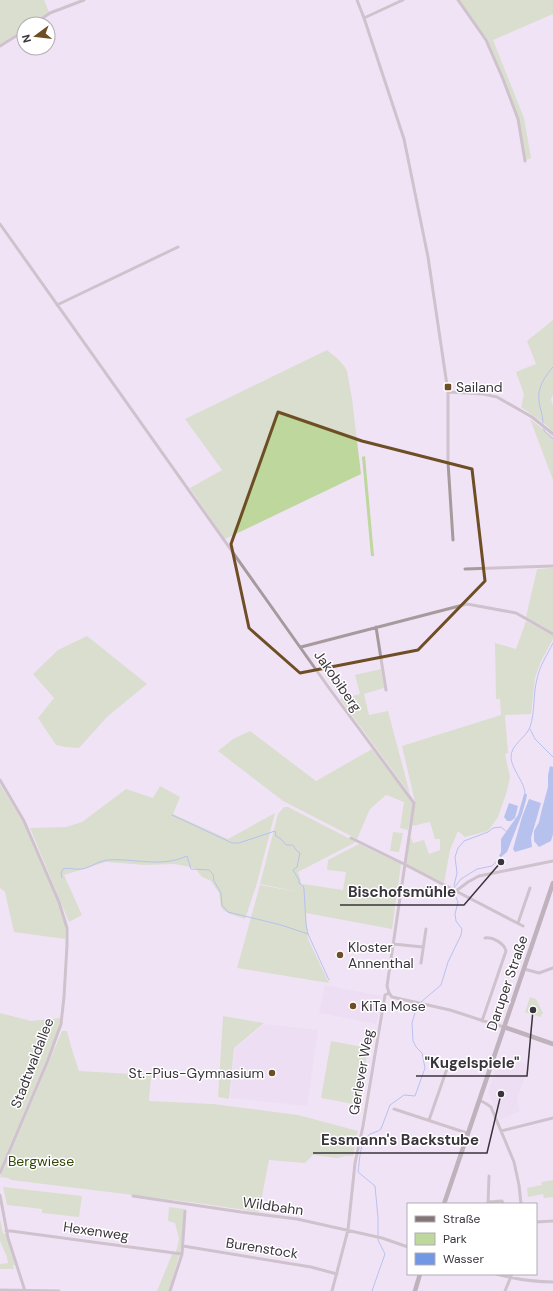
<svg xmlns="http://www.w3.org/2000/svg" width="553" height="1291" font-family="'DM Sans',sans-serif">
<style>
.built{fill:#ead7f0}
.green{fill:#bdd79d}
.water{fill:#7298e5}
.lines{fill:none;stroke-linecap:round;stroke-linejoin:round}
.stream{stroke:#7298e5;stroke-width:1}
.street{stroke:#a69a9c;stroke-width:3}
.secondary{stroke:#857577;stroke-width:4.5}
.marked{fill:none;stroke:#6e4e24;stroke-width:3;stroke-linejoin:round}
.poi-dot{fill:#6e4e24;stroke:#fff;stroke-width:1.5}
.labels{text-anchor:middle;stroke-width:3;stroke-linejoin:round;paint-order:stroke}
.poi-label{font-size:14px;fill:#3a343c;stroke:#fff;text-anchor:start}
.street-label{font-size:14px;fill:#3a343c;stroke:#fff}
.park-label{font-size:14px;fill:#314806;stroke:#fff}
.leader{fill:none;stroke:#3a343c;stroke-width:1.5}
.callout-dot{fill:#3a343c;stroke:#fff;stroke-width:1.5}
.callout-label{font-size:15px;text-anchor:middle;font-weight:bold;fill:#3a343c;stroke:#fff;stroke-width:3;stroke-linejoin:round;paint-order:stroke}
</style>
<rect width="100%" height="100%" fill="#f1e3f6"/>
<!-- built -->
<path class="built" d="M325 985 382 996 376 1024 319 1013Z
M265 1024 318 1030 307 1106 230 1098 235 1048Z
M501 1055 529 1065 517 1100 520 1111 500 1120 488 1092Z"/>
<!-- green -->
<path class="green" d="M0 0H44L49 12 32 24H24V29L0 44Z
M459 0H553V14L493 40 524 118 531 158 526 160 519 120 505 80 486 38Z
M553 320V395L551 399 553 406V432L545 424 521 407 524 394 516 372 536 364 527 341Z
M327 350 339 360 344 366 347 371 352 399 361 474 225 539 190 488 222 470 185 419Z
M530 419 553 437V480Z
M365 456 374 556H371L362 457Z
M553 568V632L526 617 537 569Z
M526 621 553 635V639L541 661 535 678 531 714 505 715 508 753 505 754 510 777 507 791 498 817 488 831 465 837 458 831 450 850 444 883 406 864 410 838H411L413 843 424 840 429 854 440 850V839H435L430 822 412 826 415 802 402 746 501 715 500 699H496L495 643 516 649Z
M87 636 147 684 107 717 79 748 65 747 56 745 38 718 54 698 33 674 58 650Z
M381 669 384 688 364 694 369 715 388 711 410 794 340 699 360 694 355 675Z
M250 731 316 781 372 749 413 803 408 830 400 828 404 802 386 795 370 809 357 839 283 801 218 751 233 739Z
M0 784 27 829 58 902 65 924V939L14 932 5 892 0 888Z
M160 786 180 797 173 814 228 839 275 813 257 883 245 919 230 914 223 910 221 907 219 893 211 881 202 877 195 868 175 864 145 865 106 862 64 875 82 915 69 922 30 828 66 827 82 822 126 789 153 798Z
M284 807H288L356 842 298 872 303 889V884L343 890 346 872 327 870 328 860 359 844 401 864 392 929 306 913 305 905 308 939 329 983 237 968 260 885 304 893 260 884 278 814Z
M393 832 403 833 399 852 390 851Z
M530 997 536 999 543 1013 540 1017 525 1012Z
M0 1013 31 1021 61 1018 56 1037 0 1169Z
M223 1016 264 1023 234 1048 229 1099 218 1097Z
M62 1031H67L72 1050 79 1071 151 1075 149 1101 213 1104 298 1115 358 1131 353 1156H346L337 1158 313 1155 305 1163 269 1160 259 1212 190 1202 11 1180 8 1178 0 1177Z
M331 1041 368 1048 359 1105 321 1098Z
M553 1180V1197L544 1198 543 1194 528 1197 527 1188 542 1185 541 1182Z
M3 1187 82 1196 79 1217 42 1213V1209L7 1205Z
M169 1207 184 1209 182 1245 169 1291H157L173 1252H176L179 1239 175 1223 168 1221Z
M0 1219 3 1233 6 1234 15 1265H13L14 1269H0V1264L8 1263 7 1257 0 1241Z"/>
<!-- water -->
<path class="water" d="M550 766 553 767V834L551 841 539 847 534 841V831L539 822 542 809 548 787V775Z
M524 794H527L526 800 522 814 507 852 501 857 499 856 501 852V839L518 815Z
M529 799 541 803 531 838 532 847 515 852 513 849 522 817Z
M509 803 518 806 515 818 511 821H507L504 817Z"/>
<g class="lines">
<!-- stream -->
<path class="stream" d="M543 423C543 415 540 409 539 401 537 388 545 376 553 367
M544 428V431L553 439
M530 729 535 739 553 757
M525 794C526 784 512 770 511 758 510 745 526 738 530 727 535 713 533 694 537 679 540 665 547 655 553 643
M172 815 232 843H239L275 831 276 836 281 839 286 845H293L296 850 300 853 297 867 293 870 299 880V883L303 886 304 889 306 924 308 934
M62 878 61 873 63 869C70 867 75 870 81 869 88 869 98 861 107 860 134 858 161 868 187 856L191 869 209 870 213 874 214 881 221 893 222 905 228 912 281 925 308 934 329 980
M454 886 457 873 455 857 458 848 464 841 488 832 493 828 501 827 507 832
M454 888 461 879 477 869 492 866 501 857
M421 1002 441 985 448 962 461 935 462 929 456 921 455 914 458 902 454 893V891
M372 1291 385 1254 378 1240V1218L375 1186 358 1172C360 1160 359 1142 370 1134 374 1132 378 1132 381 1129L390 1105 404 1095 415 1096 425 1068 422 1053 416 1047 413 1041 412 1023 417 1006 419 1004"/>
<!-- street -->
<path class="street" d="M357 0 364 18
M403 0 364 18 404 139 428 257 448 392V462L453 540
M458 0 486 40 503 79 518 119 525 161
M34 24 50 13 84 0
M0 46 24 31
M0 224 329 688 414 803 387 986 389 993 385 995 363 1126 355 1163 348 1230 332 1291
M57 305 178 247
M448 392 483 394 497 397 532 417 553 434
M465 569 553 566
M376 627 386 690
M301 647 467 604 516 613 553 634
M0 780 24 821 59 902 67 928V945L64 997 61 1024 48 1060 0 1173
M351 838 404 864 523 926
M456 891 468 882 479 876 553 861
M518 923 530 888
M393 944 423 947
M421 963 426 929
M524 969 539 973 553 968
M389 993 392 997 450 1010 487 1022 504 1027
M482 1021 506 951C504 943 493 937 485 938
M479 1100 485 1103 491 1107 514 1162 519 1185 521 1204
M394 1109 467 1133
M429 1120 449 1063
M501 1131 553 1118
M0 1195 8 1238 25 1291
M133 1196 241 1212 297 1219 382 1238 408 1247
M489 1202 502 1201 503 1204
M488 1204 489 1176
M536 1222 553 1221
M6 1231H11L182 1254
M183 1246 311 1267 337 1274
M496 1274C515 1279 534 1282 553 1282
M0 1290 59 1291
M170 1291 182 1254 185 1211
M505 1291 512 1274"/>
<!-- secondary -->
<path class="secondary" d="M504 1027 553 1044
M444 1204 553 883
M415 1291 420 1274"/>
</g>
<!-- marked area -->
<path d="M0 0H553V1291H0ZM278 412 362 441 472 469 485 581 418 650 300 673 249 628 231 544Z" fill="#f1e3f6" fill-opacity=".55" fill-rule="evenodd"/>
<path class="marked" d="M278 412 362 441 472 469 485 581 418 650 300 673 249 628 231 544Z"/>
<!-- markers -->
<g class="poi-dot">
<rect x="444" y="383" width="8" height="8" rx="2"/>
<circle cx="340" cy="955" r="4"/>
<circle cx="353" cy="1006" r="4"/>
<circle cx="272" cy="1073" r="4"/>
</g>
<g class="labels">
<!-- poi labels -->
<g class="poi-label">
<text x="456" y="392">Sailand</text>
<text x="348" y="952">Kloster<tspan x="348" dy="16">Annenthal</tspan></text>
<text x="361" y="1011">KiTa Mose</text>
<text x="264" y="1078" text-anchor="end">St.-Pius-Gymnasium</text>
</g>
<!-- street labels -->
<g class="street-label">
<text transform="translate(338 681) rotate(55)" y="5">Jakobiberg</text>
<text transform="translate(507 983) rotate(-71)" y="5">Daruper Straße</text>
<text transform="translate(32 1063) rotate(-69)" y="5">Stadtwaldallee</text>
<text transform="translate(361 1072) rotate(-80)" y="5">Gerlever Weg</text>
<text transform="translate(273 1206) rotate(8)" y="5">Wildbahn</text>
<text transform="translate(96 1231) rotate(8)" y="5">Hexenweg</text>
<text transform="translate(262 1248) rotate(9)" y="5">Burenstock</text>
</g>
<!-- park labels -->
<g class="park-label">
<text x="41" y="1166">Bergwiese</text>
</g>
</g>
<!-- callouts -->
<path class="leader" d="M501 862L464 905H340M533 1010L527 1076H416M501 1094L487 1153H313"/>
<g class="callout-dot">
<circle cx="501" cy="862" r="4"/>
<circle cx="533" cy="1010" r="4"/>
<circle cx="501" cy="1094" r="4"/>
</g>
<g class="callout-label">
<text x="402" y="897">Bischofsmühle</text>
<text x="472" y="1068">"Kugelspiele"</text>
<text x="400" y="1145">Essmann's Backstube</text>
</g>
<!-- legend -->
<rect x="407" y="1203" width="130" height="72" fill="#ffffff" stroke="#b0aeb1"/>
<rect x="415" y="1216" width="20" height="6" fill="#857577" stroke="#b0aeb1"/>
<text x="443" y="1223" font-size="12" fill="#3a343c">Straße</text>
<rect x="415" y="1233" width="20" height="12" fill="#bdd79d" stroke="#b0aeb1"/>
<text x="443" y="1243" font-size="12" fill="#3a343c">Park</text>
<rect x="415" y="1253" width="20" height="12" fill="#7298e5" stroke="#b0aeb1"/>
<text x="443" y="1263" font-size="12" fill="#3a343c">Wasser</text>
<!-- north arrow -->
<g transform="translate(36 36) rotate(255)"><circle r="19" fill="#ffffff" stroke="#b0aeb1"/>
<path d="M0-3L7 15L0 10L-7 15Z" fill="#6e4e24"/>
<text y="-6" font-size="11" font-weight="bold" text-anchor="middle" fill="#3a343c">N</text>
</g>
</svg>
